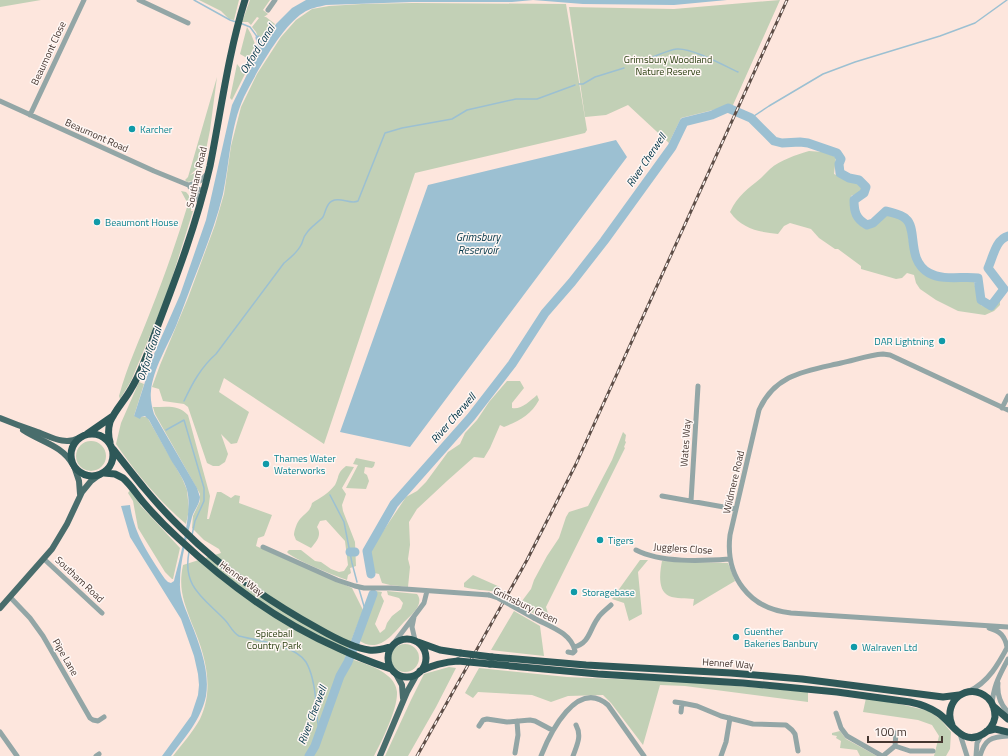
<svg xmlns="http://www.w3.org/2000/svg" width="1008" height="756" font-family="'Titillium Web',sans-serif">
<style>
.green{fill:#c2d0b6}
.water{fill:#9cc0d2}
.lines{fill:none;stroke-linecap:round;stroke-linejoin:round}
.stream{stroke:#9cc0d2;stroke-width:1.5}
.canal{stroke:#9cc0d2;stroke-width:5}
.river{stroke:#9cc0d2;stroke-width:9}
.minor{stroke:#93a6a6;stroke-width:5}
.major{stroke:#496d6c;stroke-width:6}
.highway{stroke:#2e5858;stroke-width:7}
.rail-casing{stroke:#5e4e47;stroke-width:3}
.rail{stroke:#fff7f4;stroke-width:1.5;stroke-dasharray:4.5;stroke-linecap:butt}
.minor-bridge{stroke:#93a6a6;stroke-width:5}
.highway-bridge{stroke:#2e5858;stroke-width:7}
.culture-dot{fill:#0f9aa8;stroke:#fff7f4;stroke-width:1.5}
.labels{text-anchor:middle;stroke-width:3;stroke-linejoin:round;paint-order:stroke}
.street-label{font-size:10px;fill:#453630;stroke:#fff7f4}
.park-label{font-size:10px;fill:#2a3f10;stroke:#fff7f4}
.culture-label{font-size:10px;fill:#0d838f;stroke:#fff7f4;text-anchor:start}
.water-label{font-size:11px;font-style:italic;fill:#013548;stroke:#fff7f4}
</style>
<rect width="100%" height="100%" fill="#fde6dd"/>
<!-- green -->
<path class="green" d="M0 0H41L0 7Z
M199 0H239L234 20 229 19 221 11Z
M250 0H270L263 10 268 14 264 17H266L275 24 261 44 256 32 252 27 259 18 257 17 251 25 248 22H242Z
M780 0 733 105 681 118 669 143 628 105 606 115 585 117 569 7 674 9Z
M413 3 566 4 587 130 585 133 415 173 324 444 224 378 219 392 249 412 237 443 231 444 221 434 228 454 225 462 219 466H213L207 463 188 407 184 404 163 401 159 389 152 387 160 365 188 298 215 225 224 194 231 146 241 107 257 74 281 37 296 20 312 9 329 6 362 4Z
M247 27 251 34 257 49 252 61 240 54Z
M237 64 245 74 232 100 230 98Z
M217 77 210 130 205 155 200 166 190 175 199 171 204 163 202 173 199 177H197L192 181 187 182 185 180 188 177Z
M809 151 823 152 836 157 834 174 849 180 858 182 861 185 863 191 851 196C850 204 856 228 868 226 875 225 881 219 886 214 894 215 903 220 908 226 908 251 915 276 944 280 954 281 964 279 974 282L978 299 982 306 993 307 1000 300V305L994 311 985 315 958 311 936 300 920 289 916 283 914 275 907 273 902 278 896 279 861 269V266L838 249H835L819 238 811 229 790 223 784 226 778 234C759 232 742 229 730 212 738 195 748 189 761 178 764 175 767 172 770 169 780 160 796 155 809 151Z
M181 191 186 192C191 197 192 203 191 211H193L172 278 165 299 131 381 120 399 119 396C127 366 140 339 151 310 165 275 177 240 188 204Z
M507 381H520L524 388 512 403V408C521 410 530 401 537 395L539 400C531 415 519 421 504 427L500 425 490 448 484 458 474 457 447 481 417 509 409 522 410 545 408 559 410 567 408 587 390 585 382 583 379 574 374 573 369 552 406 497 417 491 426 482 448 452 460 444 465 433 477 420 489 402Z
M139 382 144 384 134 416 147 417 182 478 187 490 189 510 186 524C159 501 136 473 116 444L121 423Z
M153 407C166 407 178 404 188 415L210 496 207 519H209L217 492H221L231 498 235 495 240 496 239 503 272 515 264 536 258 538 256 546 352 588 363 610 345 657C359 662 377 666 388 676 393 680 396 685 397 692 398 708 382 741 374 756H173C182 744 193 732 200 719 215 688 205 654 192 624 184 602 178 589 183 565L221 553 219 549 204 540 192 528 193 516 200 501V494L155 414Z
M623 432 626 435 625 441 626 442 624 447 625 448 546 607 549 616 548 619C537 616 529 611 519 606V605L531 589 534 580 547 556 559 538 566 517 569 512 588 506 612 460Z
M76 456a15 15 0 1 1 30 0a15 15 0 1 1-30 0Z
M356 458 375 462 374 466 372 468 365 467 364 473 367 475 369 481 366 489 346 488 358 465 353 464Z
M346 466 354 467 342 488 346 494 342 505 343 511 355 542 356 566 350 568 351 573 348 575 347 580C336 576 292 559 287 552L289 550H301L315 561 321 562 331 569 339 572 344 571 348 565 345 541 326 520 320 521 317 527C322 535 317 541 311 548L296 540 294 535C294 531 297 522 300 519 305 513 310 512 312 503 320 498 329 493 335 485 340 476 336 474 346 466Z
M130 490 141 506 180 548 173 579H172L165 572 138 528 133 501 128 493Z
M640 560H648L638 572 642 614 629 621 624 603 612 599Z
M662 561 728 563 735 581 693 606 694 599C686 598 676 599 669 596 657 591 660 571 662 561Z
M473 575 500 587 496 592C486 590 473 590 464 587V583Z
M376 591 382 592 381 595 384 601 375 624 380 633 385 629 387 623 392 616 401 609 403 603 399 598 388 595 387 591 417 594C425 604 411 615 404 622 391 636 378 655 357 639L374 593Z
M514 611 540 626 544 656 491 650Z
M391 658a14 14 0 1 1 28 0a14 14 0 1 1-28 0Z
M449 667 456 668 436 707 408 756H385L411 700 424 674Z
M479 668 567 677 688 682 808 692V702L685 686 660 685 643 745 611 703 603 695 568 696 551 702 532 695 478 692 473 698 465 693Z
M866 698 904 705 929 711 941 720 951 732 950 749 946 756H934L939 736 932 725 918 720 863 712Z
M840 731 846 739 877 756H860L857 750 840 748 841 741 836 738 837 736 832 735V733Z"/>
<!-- water -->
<path class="water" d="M306 0H727L674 5 583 4 533 0 512 2H412L326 5C318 7 310 8 303 13 282 26 256 73 244 97 230 127 230 161 223 194 217 219 208 242 199 266 191 286 184 306 176 326 168 345 153 369 151 391 150 399 152 407 154 414L197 488C198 491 199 494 200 497 200 504 194 510 192 517 187 538 180 561 180 582 179 597 186 609 191 623 200 645 210 672 206 696 201 720 185 737 171 756H162L191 716 198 695 199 685 198 674 194 656 181 619 130 537 121 506 130 505C134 534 149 555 165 579L168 582 171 583 174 581C180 558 193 511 187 490 184 479 177 470 171 460 164 447 156 433 149 420L145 416 141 417 140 419 134 416 154 354 180 295 206 220 232 105 256 56 276 24 292 8Z
M616 140 627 157 410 447 340 432 428 185Z"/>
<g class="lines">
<!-- stream -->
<path class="stream" d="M194 0 230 20 236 22
M240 23 250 27 258 38
M650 58C659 55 668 50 677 49 692 48 723 65 738 72
M579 84H583L595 77 624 68
M751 118 769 106 823 74 855 62 940 36 975 23 1007 0
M184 401C192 384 201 367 216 354L284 263C290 258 297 253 301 245 303 242 303 237 306 234 309 228 320 221 323 217 326 211 326 204 332 201 340 196 350 205 358 201L385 133 402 128 452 119 467 110 516 99H537L575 85
M166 430 184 420 204 488V501L195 521 192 535
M330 495 344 522 352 563 357 582
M189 552C182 587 204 598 225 620 230 625 232 632 239 636 258 641 295 645 306 662 313 674 315 690 316 703 317 714 317 723 320 734
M359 589 366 613"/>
<!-- canal -->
<path class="canal" d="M258 38 262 52"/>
<!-- river -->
<path class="river" d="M350 552H355
M371 574 367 551 394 504 471 417 512 364 545 313 572 282 604 241 672 147 684 122 712 115 728 108 751 118 774 141 782 143 800 142 808 143 837 153 841 159 839 164 840 173 849 178 859 180 866 187 864 193 854 200C854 212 856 219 867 225L873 223 886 211C892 213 901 214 906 219 918 229 906 260 929 273 943 281 963 276 978 278L981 300 991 306 1004 289 988 268C993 257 996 239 1008 236
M309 756 315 746 340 676 348 662 373 594"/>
<!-- minor -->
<path class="minor" d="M139 0 188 23
M268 10 275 0
M0 101 154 171 203 191
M30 115 84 0
M189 185 200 181 207 174
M190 187 196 193 200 204
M1002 408 1008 396
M1008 410 890 355 883 354C869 355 855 360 841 363 806 371 775 374 759 410L730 535C725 576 749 609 791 613L1008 627
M662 496 735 509
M691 501 698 386
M263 547 337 580 355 586 364 588H391L489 595
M636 550C661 563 702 561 729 559
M44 559 102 613
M10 597 30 618 43 636 90 718 93 720 98 721 104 717
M414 617 412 627 415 640
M534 618C548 626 571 632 575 651L573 653 568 652
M989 628C1000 631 1005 636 1007 647
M394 643 424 603 427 591
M574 647C590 643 589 630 598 618 601 613 607 609 611 605
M998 683C997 694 1000 704 1008 712
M969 691C988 683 999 663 1008 646
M675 702 682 703
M992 704C994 684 999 677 1008 659
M681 712 682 703 697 706 721 716 753 724 786 725 792 730 795 734 798 751
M836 713 841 728 847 736 882 756
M479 726 483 720 487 719 507 722 530 720 535 721 552 730
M0 732 17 756
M960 734 967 756
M895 746 910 751H933
M515 753 518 735 517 721
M96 756 99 754
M541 756C550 733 577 678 608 705L644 756
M573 756C577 745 582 736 576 725
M721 756 726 742 730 718
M883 756 895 746 896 733
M976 756 977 743 981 736
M980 756C985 739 991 737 1008 736"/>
<!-- major -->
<path class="major" d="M0 418C12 423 23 427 35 431 50 436 64 446 79 438
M23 430C41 442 62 445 73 465
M74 466 79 481 80 494
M0 608 52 549 67 524 82 492 91 481 99 475
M396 674 402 685 403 698
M380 756 407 692 417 674"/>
<!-- highway -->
<path class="highway" d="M71 455a21 21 0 1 1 42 0a21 21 0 1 1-42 0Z
M87 434 113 416
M110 442C108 435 108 429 110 422 115 410 125 400 131 389 142 371 148 352 155 333 176 278 197 223 210 166 221 111 228 54 245 0
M113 449C134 476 155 503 180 527 221 568 268 601 319 629 333 637 353 648 369 650 377 651 383 649 390 647
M104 473 115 474 123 478C131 485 137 495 144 503 155 516 166 527 178 538 225 582 278 622 338 648 355 656 373 663 391 669
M388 658a19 19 0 1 1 38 0a19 19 0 1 1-38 0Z
M418 642 440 650 460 653
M492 657 586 665 731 673 802 679 943 697 959 695
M490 664 598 674 743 683 837 692 910 702C920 704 929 707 938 713 952 722 962 747 983 734 989 731 994 724 995 717 995 710 993 703 988 698 968 680 942 702 952 725
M420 671C433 665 444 662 458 661
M993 706 1008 719
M987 731 995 729 1008 732"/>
<defs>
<path id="rail" d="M417 756 527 560 576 464 787 0"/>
</defs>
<!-- rail casing -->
<use href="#rail" class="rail-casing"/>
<!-- rail -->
<use href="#rail" class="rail"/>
<!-- minor-bridge -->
<path class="minor-bridge" d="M489 595 498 598 534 618"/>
<!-- highway-bridge -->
<path class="highway-bridge" d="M460 653 492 657
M458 661 490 664"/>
</g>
<!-- markers -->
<g class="culture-dot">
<circle cx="132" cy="129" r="4"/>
<circle cx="97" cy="222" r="4"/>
<circle cx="942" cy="341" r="4"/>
<circle cx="266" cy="464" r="4"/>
<circle cx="600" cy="540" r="4"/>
<circle cx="574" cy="592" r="4"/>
<circle cx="736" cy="637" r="4"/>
<circle cx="854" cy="647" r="4"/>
</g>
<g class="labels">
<!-- street labels -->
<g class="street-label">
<text transform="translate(48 53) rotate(-65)" y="4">Beaumont Close</text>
<text transform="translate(97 135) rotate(24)" y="4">Beaumont Road</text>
<text transform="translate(196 177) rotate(-77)" y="4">Southam Road</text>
<text transform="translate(685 443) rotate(-86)" y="4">Wates Way</text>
<text transform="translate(733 482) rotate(-77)" y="4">Wildmere Road</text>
<text transform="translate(683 548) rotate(4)" y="4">Jugglers Close</text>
<text transform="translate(242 578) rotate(36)" y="4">Hennef Way</text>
<text transform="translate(80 579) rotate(43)" y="4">Southam Road</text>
<text transform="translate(526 605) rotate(26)" y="4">Grimsbury Green</text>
<text transform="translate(66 657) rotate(60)" y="4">Pipe Lane</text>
<text transform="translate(728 663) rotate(4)" y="4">Hennef Way</text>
</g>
<!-- park labels -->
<g class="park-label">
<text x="668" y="63">Grimsbury Woodland<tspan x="668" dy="12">Nature Reserve</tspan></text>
<text x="274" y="637">Spiceball<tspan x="274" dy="12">Country Park</tspan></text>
</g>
<!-- culture labels -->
<g class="culture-label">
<text x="140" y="133">Karcher</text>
<text x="105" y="226">Beaumont House</text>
<text x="934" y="345" text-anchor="end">DAR Lightning</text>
<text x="274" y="462">Thames Water<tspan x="274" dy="12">Waterworks</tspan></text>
<text x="608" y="544">Tigers</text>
<text x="582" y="596">Storagebase</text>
<text x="744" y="635">Guenther<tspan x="744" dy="12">Bakeries Banbury</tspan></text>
<text x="862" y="651">Walraven Ltd</text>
</g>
<!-- water labels -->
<g class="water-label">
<text transform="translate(257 49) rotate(-58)" y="4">Oxford Canal</text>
<text transform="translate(646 160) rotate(-56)" y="4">River Cherwell</text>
<text x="478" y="241">Grimsbury<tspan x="478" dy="13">Reservoir</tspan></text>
<text transform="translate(149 354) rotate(-71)" y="4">Oxford Canal</text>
<text transform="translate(453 418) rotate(-49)" y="4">River Cherwell</text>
<text transform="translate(312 715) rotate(-69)" y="4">River Cherwell</text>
</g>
</g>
<!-- scale -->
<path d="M868 736v6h74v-6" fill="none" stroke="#453630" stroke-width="2"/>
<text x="874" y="736" font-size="12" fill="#453630" stroke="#fff7f4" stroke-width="3" paint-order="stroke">100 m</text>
</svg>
